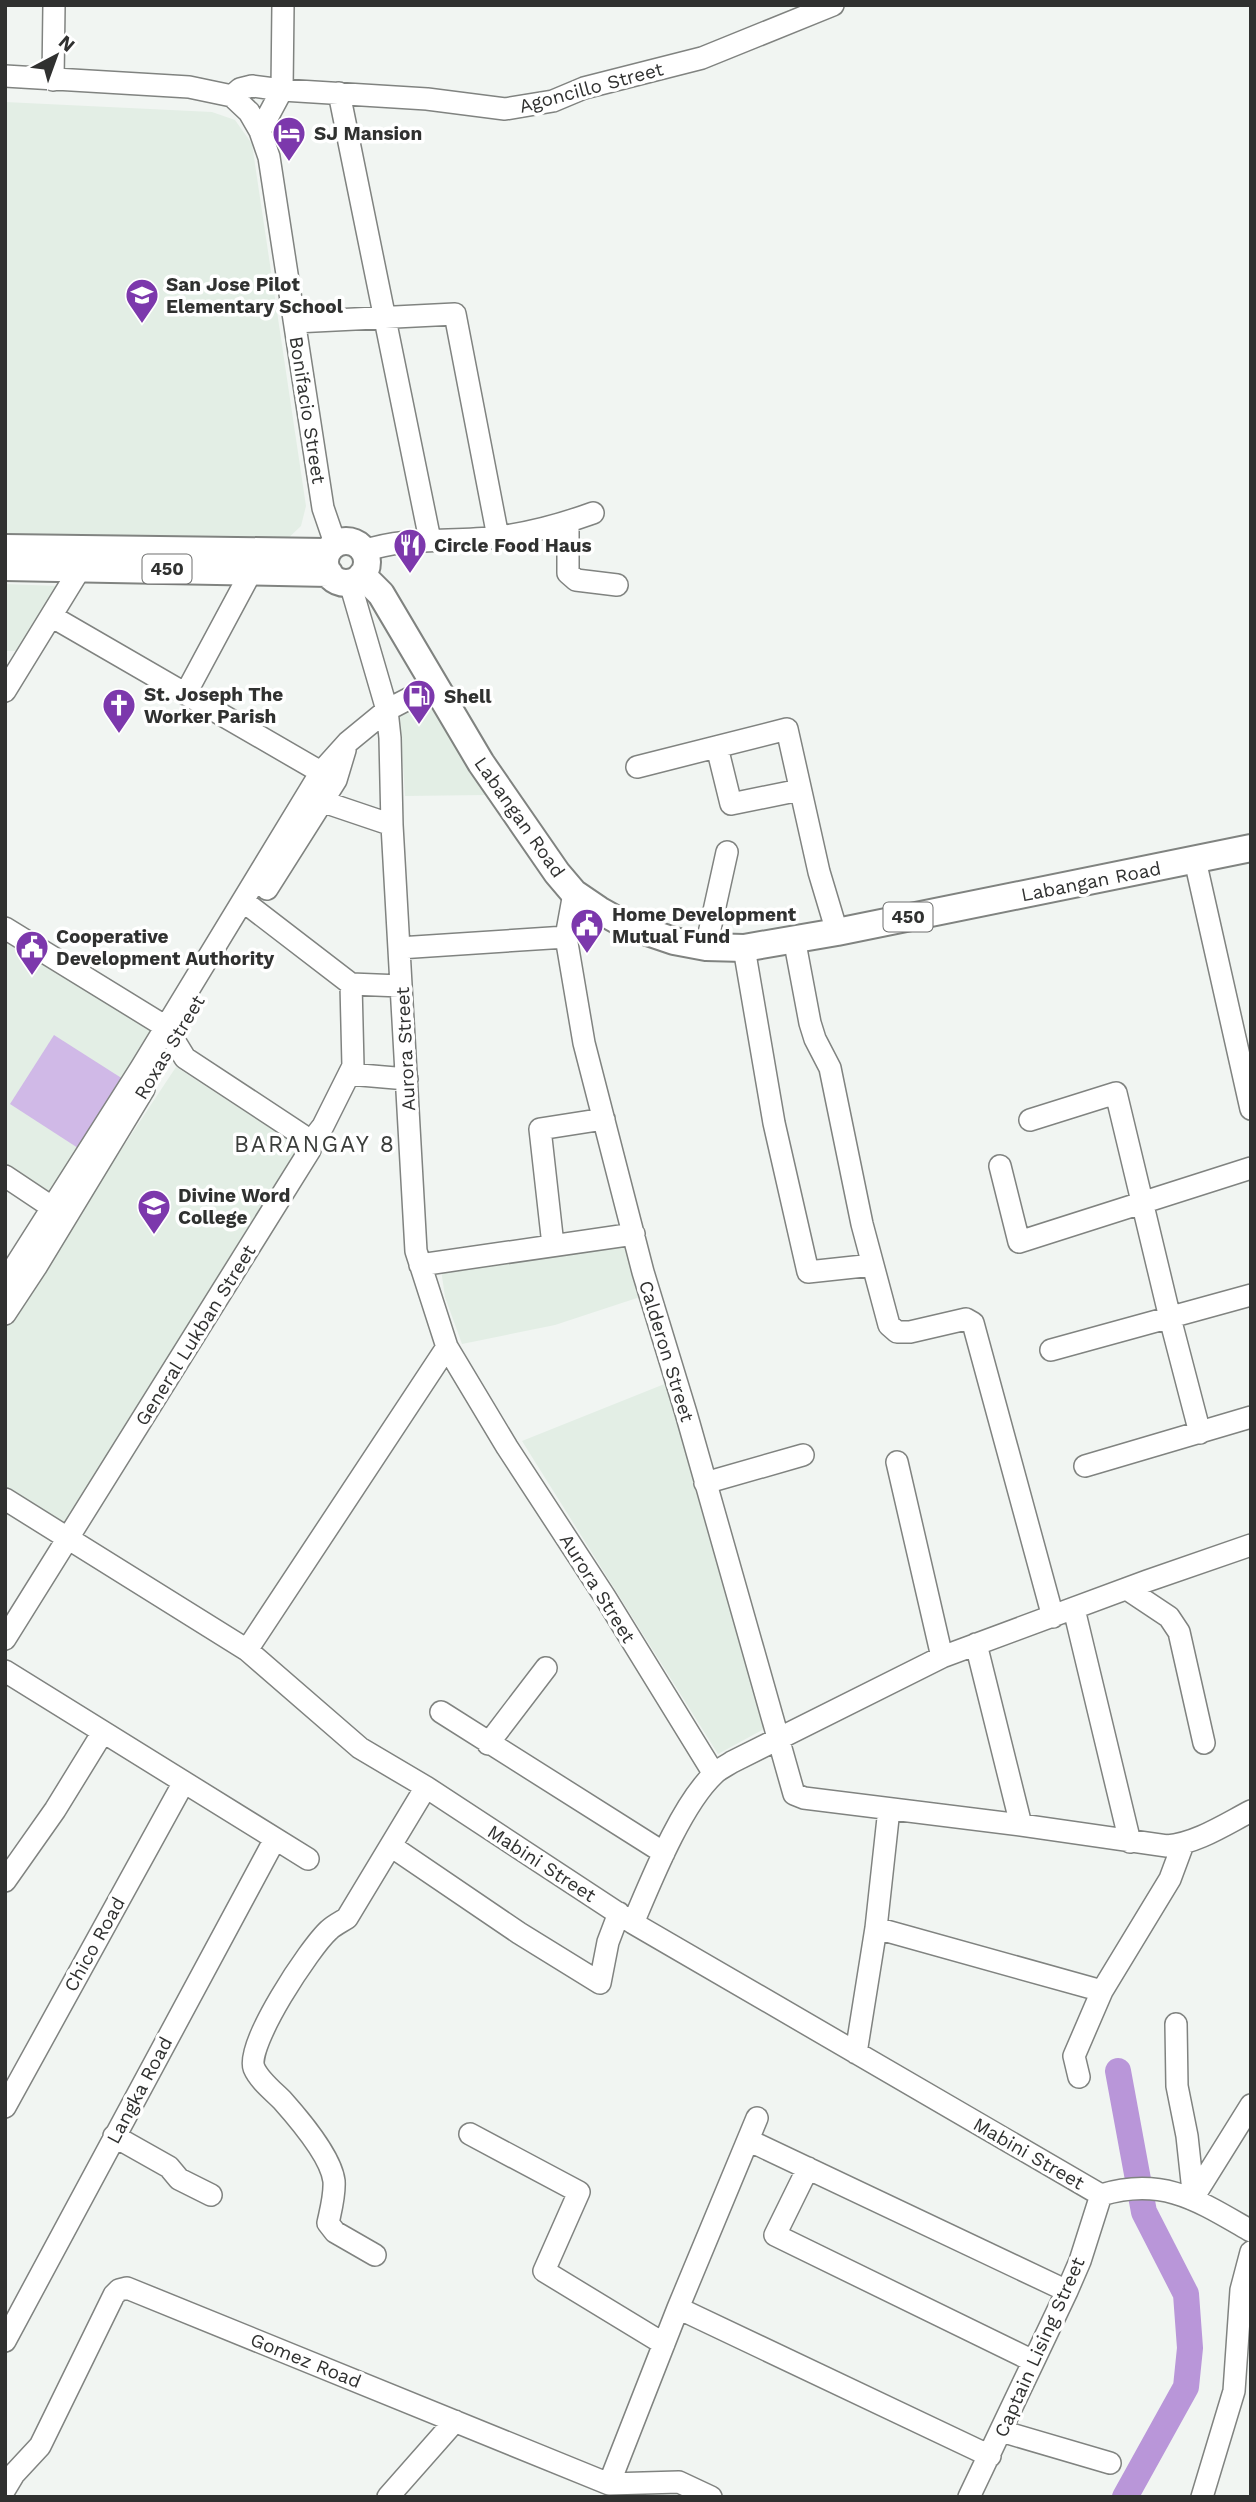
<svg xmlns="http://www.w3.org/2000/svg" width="1256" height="2502" font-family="'Work Sans',sans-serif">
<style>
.built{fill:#e3eee5}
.green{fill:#d0b9e7}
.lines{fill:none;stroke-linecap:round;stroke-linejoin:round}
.river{stroke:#b996d9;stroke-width:26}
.minor-casing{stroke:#808380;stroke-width:24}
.major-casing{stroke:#808380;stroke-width:30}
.minor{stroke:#fff;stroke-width:21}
.major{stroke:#fff;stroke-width:26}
.labels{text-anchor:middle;stroke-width:7;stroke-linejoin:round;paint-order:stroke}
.shield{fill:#fff;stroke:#6e6f6e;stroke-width:2}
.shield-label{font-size:18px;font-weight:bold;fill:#303130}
.street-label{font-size:19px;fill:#303130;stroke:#fff}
.poi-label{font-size:19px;font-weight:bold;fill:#303130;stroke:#fff;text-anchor:start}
.quarter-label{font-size:23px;letter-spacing:2px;fill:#3b3e3b;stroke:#fff}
</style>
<rect width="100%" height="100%" fill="#f1f5f2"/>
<!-- built -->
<path class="built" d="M5 102 212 112 235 120 252 144 306 506 301 526 283 543 5 542Z
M5 584 57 586 17 651H5Z
M428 699 486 795 405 796 400 716Z
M5 942 152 1029 56 1197 5 1163Z
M176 1067 299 1146 64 1524 5 1487V1325Z
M627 1242 640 1297 555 1325 462 1344 445 1297 441 1269Z
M667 1383 766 1728 718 1754 522 1441Z"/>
<!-- green -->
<path class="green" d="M54 1035 123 1079 78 1148 10 1104Z"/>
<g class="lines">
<!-- river -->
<path class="river" d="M1118 2071 1144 2212 1186 2294 1190 2348 1186 2387 1125 2497"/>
<defs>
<path id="minor" d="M5 76 189 87 232 96 249 112 260 131 269 157 323 508 335 543
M53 80 54 5
M339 93 430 540
M232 96 240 89 252 86 282 90 427 99 505 109 553 101 584 88 702 58 833 5
M260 131 282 90 283 5
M295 322 455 314 498 537
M568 522V573L576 580 617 585
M364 551C407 536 454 543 498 537 530 533 563 524 593 513
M350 583 387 710 390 738 392 825 416 1251 447 1347 507 1447 605 1597 714 1774
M51 616 331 778
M5 691 86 559
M186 693 252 570
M717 747 731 804 800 790
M637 767 787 729 819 872 837 932
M312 798 392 825
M1195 860 1251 1109
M267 889 336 780 345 750
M574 893 566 937 584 1043 643 1272 686 1413 794 1794 804 1798 1021 1825 1167 1846C1197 1843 1224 1825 1251 1811
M243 901 351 984 401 986
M5 928 166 1027 185 1058 302 1135 309 1144 310 1150 5 1639
M794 938 810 1023 815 1039 830 1068 862 1224 889 1325 897 1332H910L966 1319 973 1323 1053 1617
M706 947 727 852
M399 948 566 937
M744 948 774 1123 808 1272 873 1265
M349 1074 407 1079
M1030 1120 1116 1093 1170 1318 1200 1433
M309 1144 323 1126 353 1066 351 984
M1000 1166 1019 1242 1251 1168
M5 1176 62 1214
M553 1245 540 1129 604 1119
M420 1265 634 1234
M5 1282 141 1068 321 772 348 742 387 710 435 685
M5 1314 36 1267 144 1089
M1051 1350 1251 1295
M897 1462 942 1657
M1085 1466 1251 1417
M705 1483 803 1455
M5 1499 247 1650 360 1748 426 1787 633 1923 1101 2195
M1127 1589 1169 1617 1179 1632 1204 1743
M1074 1609 1130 1842
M976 1644 1021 1825
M247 1650 447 1347
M5 1671 308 1859
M441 1712 664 1853
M488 1744 546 1668
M391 1846 519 1933 600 1983 608 1942 619 1913
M5 1881 55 1810 103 1732
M633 1923C651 1881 681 1805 714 1774 719 1769 726 1766 732 1762L942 1657 1147 1581 1251 1545
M876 1928 1102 1991
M1176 2024 1177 2086 1187 2136 1192 2182 1198 2190
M856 2053 876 1928 889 1809
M1079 2077 1074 2056 1102 1991 1170 1879 1183 1844
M5 2107 184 1782
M470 2134 579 2192 544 2271 664 2344
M114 2136 169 2167 179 2179 211 2195
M748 2140 1067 2291
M808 2168 775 2235 1033 2361
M1101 2195C1163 2176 1199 2201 1251 2231
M1193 2198 1251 2105
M375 2255 335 2232 328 2223C331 2209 335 2195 334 2181 331 2156 298 2118 282 2100 273 2091 259 2080 254 2068 245 2045 310 1947 329 1930 334 1925 341 1922 347 1918L426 1787
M678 2308 990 2456
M5 2341 275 1839
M1001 2431 1110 2463
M609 2484 678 2308 757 2118
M5 2489 14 2474 40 2446 114 2295 119 2290 127 2288 609 2484 679 2482 711 2497
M388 2497 455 2421
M969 2497 1067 2291 1080 2261 1101 2195
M1202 2497 1234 2391 1241 2290 1251 2252"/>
<path id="major" d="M325 562a21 21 0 1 1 42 0a21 21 0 1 1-42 0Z
M5 548 326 552
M5 567 329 573
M362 575 381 594 481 763 557 873 574 893 599 910 624 924 674 941 706 947 744 948 837 932 1251 848"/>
</defs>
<!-- minor casing -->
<use href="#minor" class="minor-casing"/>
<!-- major casing -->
<use href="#major" class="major-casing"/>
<!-- minor -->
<use href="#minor" class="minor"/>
<!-- major -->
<use href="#major" class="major"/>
</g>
<!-- icons -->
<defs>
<symbol id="hotel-pin" viewBox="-11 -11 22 30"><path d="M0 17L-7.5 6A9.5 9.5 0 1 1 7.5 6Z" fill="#7c38ac" stroke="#fff"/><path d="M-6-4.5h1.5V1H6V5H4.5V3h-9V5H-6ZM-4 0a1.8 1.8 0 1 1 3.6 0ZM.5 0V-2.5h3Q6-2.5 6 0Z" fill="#fff"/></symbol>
<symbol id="school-pin" viewBox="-11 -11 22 30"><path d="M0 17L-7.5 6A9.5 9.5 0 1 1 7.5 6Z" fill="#7c38ac" stroke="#fff"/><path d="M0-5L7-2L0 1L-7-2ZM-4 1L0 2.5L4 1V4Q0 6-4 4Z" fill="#fff"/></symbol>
<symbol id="restaurant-pin" viewBox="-11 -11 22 30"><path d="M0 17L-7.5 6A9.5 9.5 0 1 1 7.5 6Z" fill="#7c38ac" stroke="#fff"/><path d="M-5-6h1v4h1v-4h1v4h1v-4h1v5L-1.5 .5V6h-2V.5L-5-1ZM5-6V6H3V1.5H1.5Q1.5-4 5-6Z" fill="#fff"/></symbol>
<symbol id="fuel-pin" viewBox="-11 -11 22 30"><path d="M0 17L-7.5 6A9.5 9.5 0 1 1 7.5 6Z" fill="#7c38ac" stroke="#fff"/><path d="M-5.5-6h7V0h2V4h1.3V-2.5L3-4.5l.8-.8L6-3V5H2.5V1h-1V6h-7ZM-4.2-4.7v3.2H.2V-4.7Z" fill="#fff"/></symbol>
<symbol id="church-pin" viewBox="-11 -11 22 30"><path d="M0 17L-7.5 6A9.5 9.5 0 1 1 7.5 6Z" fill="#7c38ac" stroke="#fff"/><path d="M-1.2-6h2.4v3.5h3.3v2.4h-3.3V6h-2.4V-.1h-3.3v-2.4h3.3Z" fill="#fff"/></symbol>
<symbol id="civic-pin" viewBox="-11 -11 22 30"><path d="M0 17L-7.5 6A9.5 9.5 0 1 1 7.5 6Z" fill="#7c38ac" stroke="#fff"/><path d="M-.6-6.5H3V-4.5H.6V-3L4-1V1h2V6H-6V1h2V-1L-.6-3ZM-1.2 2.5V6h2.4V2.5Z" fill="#fff"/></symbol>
<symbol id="university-pin" viewBox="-11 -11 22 30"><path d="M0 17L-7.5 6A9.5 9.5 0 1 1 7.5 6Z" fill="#7c38ac" stroke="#fff"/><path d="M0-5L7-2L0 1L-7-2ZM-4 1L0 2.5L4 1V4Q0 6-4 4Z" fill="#fff"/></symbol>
</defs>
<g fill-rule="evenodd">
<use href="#hotel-pin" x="270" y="114" width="38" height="52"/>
<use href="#school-pin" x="123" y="276" width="38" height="52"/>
<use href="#restaurant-pin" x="391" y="526" width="38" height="52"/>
<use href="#fuel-pin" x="400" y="677" width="38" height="52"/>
<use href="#church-pin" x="100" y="686" width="38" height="52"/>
<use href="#civic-pin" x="568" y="906" width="38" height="52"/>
<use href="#civic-pin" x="13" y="928" width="38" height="52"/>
<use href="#university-pin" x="135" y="1187" width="38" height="52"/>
</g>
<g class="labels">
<!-- shield labels -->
<g class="shield">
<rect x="142.5" y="554.5" width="49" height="29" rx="5"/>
<rect x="883.5" y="902.5" width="49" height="29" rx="5"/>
</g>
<g class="shield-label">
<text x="167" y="575">450</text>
<text x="908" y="923">450</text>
</g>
<!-- street labels -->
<g class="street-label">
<text transform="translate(591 87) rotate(-15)" y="7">Agoncillo Street</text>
<text transform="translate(308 410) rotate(81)" y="7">Bonifacio Street</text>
<text transform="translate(520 817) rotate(55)" y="7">Labangan Road</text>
<text transform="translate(1091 881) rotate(-11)" y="7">Labangan Road</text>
<text transform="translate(169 1047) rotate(-59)" y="7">Roxas Street</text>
<text transform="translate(405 1049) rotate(-93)" y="7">Aurora Street</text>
<text transform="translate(195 1335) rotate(-58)" y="7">General Lukban Street</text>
<text transform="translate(667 1351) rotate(73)" y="7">Calderon Street</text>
<text transform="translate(598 1588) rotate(58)" y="7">Aurora Street</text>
<text transform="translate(542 1863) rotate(33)" y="7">Mabini Street</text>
<text transform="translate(94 1944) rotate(-61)" y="7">Chico Road</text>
<text transform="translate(139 2090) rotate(-62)" y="7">Langka Road</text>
<text transform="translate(1029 2153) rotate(30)" y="7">Mabini Street</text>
<text transform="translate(1039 2347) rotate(-66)" y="7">Captain Lising Street</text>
<text transform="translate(306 2360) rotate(22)" y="7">Gomez Road</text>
</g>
<!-- poi labels -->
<g class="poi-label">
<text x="314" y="140">SJ Mansion</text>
<text x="166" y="291">San Jose Pilot<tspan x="166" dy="22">Elementary School</tspan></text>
<text x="434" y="552">Circle Food Haus</text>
<text x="144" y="701">St. Joseph The<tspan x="144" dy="22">Worker Parish</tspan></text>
<text x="444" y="703">Shell</text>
<text x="612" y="921">Home Development<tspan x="612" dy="22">Mutual Fund</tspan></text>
<text x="56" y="943">Cooperative<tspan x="56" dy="22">Development Authority</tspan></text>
<text x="178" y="1202">Divine Word<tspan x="178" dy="22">College</tspan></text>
</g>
<!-- quarter labels -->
<g class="quarter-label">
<text x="315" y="1152">BARANGAY 8</text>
</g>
</g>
<!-- border -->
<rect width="1256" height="2502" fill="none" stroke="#303130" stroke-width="14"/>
<!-- north arrow -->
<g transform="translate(56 56) rotate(41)" stroke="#ffffff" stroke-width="5" paint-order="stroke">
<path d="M0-5L12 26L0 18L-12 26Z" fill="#303130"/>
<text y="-10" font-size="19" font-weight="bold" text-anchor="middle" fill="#303130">N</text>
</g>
</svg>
